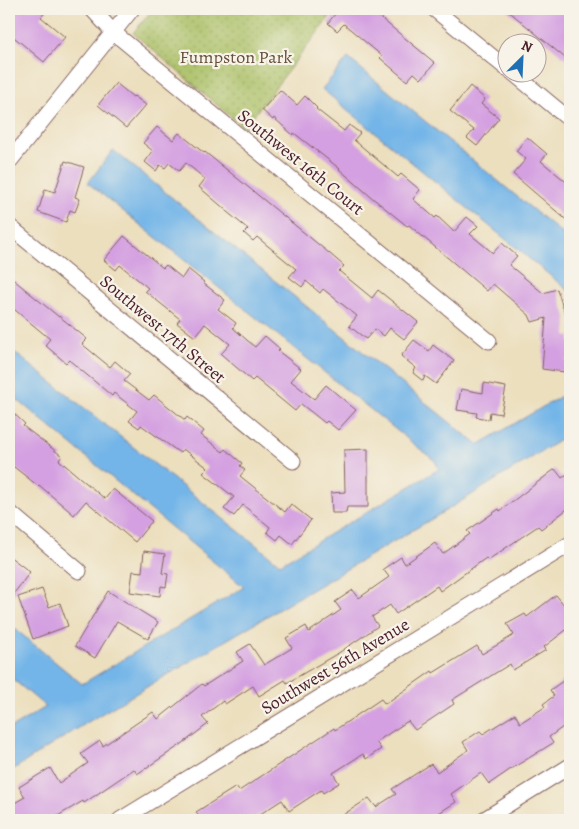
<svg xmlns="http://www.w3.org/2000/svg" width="579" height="829" font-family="Alegreya,serif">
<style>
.grass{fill:url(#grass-dots);stroke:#7a6f48}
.water{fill:#73b5e8;stroke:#5e6a8a}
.building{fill:#d4a0e1}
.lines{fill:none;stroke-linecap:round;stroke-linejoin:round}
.minor-casing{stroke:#83625e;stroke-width:17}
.minor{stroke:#fff;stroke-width:15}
.labels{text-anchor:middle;stroke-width:4.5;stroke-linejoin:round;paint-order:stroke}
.park-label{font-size:18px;fill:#664f3c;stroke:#f7f3e8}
.street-label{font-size:18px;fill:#4a1f2b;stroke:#f7f3e8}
</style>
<defs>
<pattern id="grass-dots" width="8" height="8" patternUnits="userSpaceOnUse" patternTransform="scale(1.25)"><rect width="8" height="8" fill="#a9bf64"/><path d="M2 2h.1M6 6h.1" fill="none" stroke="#8c9b53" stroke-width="1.8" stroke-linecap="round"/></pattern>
</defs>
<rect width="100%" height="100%" fill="#f7f3e8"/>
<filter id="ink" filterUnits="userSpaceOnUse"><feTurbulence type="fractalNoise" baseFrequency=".02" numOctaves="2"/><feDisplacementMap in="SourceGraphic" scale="10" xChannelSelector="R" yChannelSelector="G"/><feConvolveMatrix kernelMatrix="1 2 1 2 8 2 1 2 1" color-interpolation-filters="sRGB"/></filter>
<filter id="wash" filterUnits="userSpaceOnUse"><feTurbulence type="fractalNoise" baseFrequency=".0096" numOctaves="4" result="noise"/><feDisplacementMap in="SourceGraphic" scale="20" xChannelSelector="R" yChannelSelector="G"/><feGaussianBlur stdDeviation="1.12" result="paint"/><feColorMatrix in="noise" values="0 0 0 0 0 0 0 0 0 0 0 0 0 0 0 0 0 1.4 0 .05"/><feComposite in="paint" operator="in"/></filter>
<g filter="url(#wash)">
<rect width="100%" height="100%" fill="#ecdfbe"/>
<!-- grass -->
<path class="grass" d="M153 9H336L244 128 133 33Z"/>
<!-- water -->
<path class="water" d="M348 58 570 240V292L322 89Z
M113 150 478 445 570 391V434L447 510 96 717 9 772V729L46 707 9 676V624L82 684 244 587 9 393V348L280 564 439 469 435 461 88 183Z"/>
<g id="blocks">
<!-- building -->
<path class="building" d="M15 9H48L41 17 65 37 44 62 9 33V16Z
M339 9H362L367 14 371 10 435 63 421 79 414 73 407 81 380 58 382 56 344 24 337 31 328 23Z
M506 9H565L570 13V62Z
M116 83 133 97 134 96 146 105 126 128 98 105Z
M470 86 485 99 481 104 499 118 477 146 467 138 474 130 450 111Z
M280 90 297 105 305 96 317 108 316 109 344 131 349 125 360 133 354 140 398 177 401 174 420 190 413 199 435 218 437 216 454 232 467 217 478 226 470 234 493 253 502 243 517 256 509 265 543 293 557 289 567 320 566 335 570 336V360H566L565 372 542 369 546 318 532 322 529 315 493 284 487 291 409 225 407 226 370 196 339 169H340L294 133 293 135 274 118 273 120 262 110Z
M157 127 173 140 179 133 204 153 205 152 329 253 344 266 339 271 372 298 378 290 418 322 404 339 390 328 384 336 375 329 366 339 349 326 357 316 323 289 320 293 306 281 302 287 289 277 296 269 257 237 253 241 244 233 248 229 226 211V210L199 187 205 179 186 163 179 171 169 163 165 168 160 165 156 171 145 162 153 151 143 143Z
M527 137 547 154 541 161 570 185V223L513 174 526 159 516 151Z
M65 161 84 167 75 197 80 199 75 212 70 210 66 222 38 212 45 189 55 192Z
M124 236 163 268 166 265 182 278 188 269 204 282 203 283 225 300 218 309 236 323 233 328 255 347 265 336 280 349 278 351 301 369 291 381 314 399 326 385 356 410 338 430 327 421 325 423 301 404 295 411 255 378 252 381 221 354 230 344 205 324 195 337 177 323 180 319 145 291 148 288 120 265 116 270 104 260Z
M9 276 59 317V316L87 339 82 344 110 367 115 361 130 374 124 381 149 400 154 395 185 420 187 417 204 431 201 435 223 452 225 449 242 463 240 466 245 470 240 476 285 512 291 504 311 520 292 544 281 535 277 540 267 532 270 527 243 505 234 516 224 509 234 497 203 473 208 468 183 449 180 453 141 425 139 428 129 421 137 411 114 393 112 396 69 360 66 363 45 345 50 339 9 305Z
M414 340 429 351 433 345 454 361 436 384 425 376 423 381 413 373 416 368 401 356Z
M484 383 506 387 501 414 490 412 489 419 476 417 477 413 457 410 461 389 483 393Z
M9 409 25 424 23 426 62 456 59 460 105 499 113 489 152 521 135 542 86 501 74 515 39 485 38 486 9 463Z
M368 449V507H347L346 513H332L331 493 345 492 344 450Z
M555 469 562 478 570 472V507L541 529 538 526 488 560 486 558 440 591 437 586 396 614 390 605 372 617 378 626 340 652 287 683 285 680 259 696 253 686 225 704 223 701 202 717 208 724 182 744 137 774 134 769 84 803 83 801 51 820H9V806L25 797 19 787 50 768 59 783 88 763 81 754 100 741 103 746 153 712 158 719 202 684 204 686 243 661 237 652 250 644 264 665 292 648 286 638 306 626 309 632 341 610 335 602 353 590 359 598 389 577 383 569 401 557 405 564 435 543 443 554 470 534 467 531 499 509 500 511Z
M144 551 165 554 162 573 168 574 166 587 161 586 160 596 130 592 133 571 142 572Z
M9 556 30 572 9 600Z
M42 589 49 607 60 603 68 626 33 639 18 597Z
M108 591 158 622 148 639 117 621 95 658 75 646Z
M556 595 565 606 570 602V627L544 647 546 650 513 670 510 664 452 700 454 704 415 730 408 721 376 742 381 749 366 759 363 754 333 773 339 783 323 793 321 790 289 811 282 800 251 820H201L196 812 236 787 239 791 334 728 335 730 381 699 385 704 432 671 433 673 477 646 482 654 514 635 507 624 525 614 527 617Z
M570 676V722L549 737 553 743 511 769 489 784 481 773 451 794 456 802 428 820H335L369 798 376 807 396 794 392 789 431 764 437 772 468 750 463 742 480 731 483 734 515 714 520 723 545 707 543 704 554 696 550 690Z"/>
</g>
</g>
<g filter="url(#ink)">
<use href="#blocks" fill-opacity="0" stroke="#83625e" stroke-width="1"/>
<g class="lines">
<defs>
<path id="minor" d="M92 9 113 32 489 341
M434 9 506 68
M512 72 570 120
M9 162 132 9
M9 226 293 461
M9 512 79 571
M120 820 570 544
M483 820 570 766"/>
</defs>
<!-- minor casing -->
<use href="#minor" class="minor-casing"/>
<!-- minor -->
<use href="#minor" class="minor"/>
</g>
</g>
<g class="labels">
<!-- park labels -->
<g class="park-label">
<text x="236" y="63">Fumpston Park</text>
</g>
<!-- street labels -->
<g class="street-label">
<text transform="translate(301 162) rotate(39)" y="6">Southwest 16th Court</text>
<text transform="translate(163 329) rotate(40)" y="6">Southwest 17th Street</text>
<text transform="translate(335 666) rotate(-31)" y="6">Southwest 56th Avenue</text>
</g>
</g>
<!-- margin -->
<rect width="579" height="829" fill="none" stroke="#f7f3e8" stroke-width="30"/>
<!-- north arrow -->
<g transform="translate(522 58) rotate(24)"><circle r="24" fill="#f7f3e8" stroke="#b29e9c"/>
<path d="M0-4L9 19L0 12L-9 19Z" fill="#1f6fb2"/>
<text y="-8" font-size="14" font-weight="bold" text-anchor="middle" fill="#4a1f2b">N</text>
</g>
</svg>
